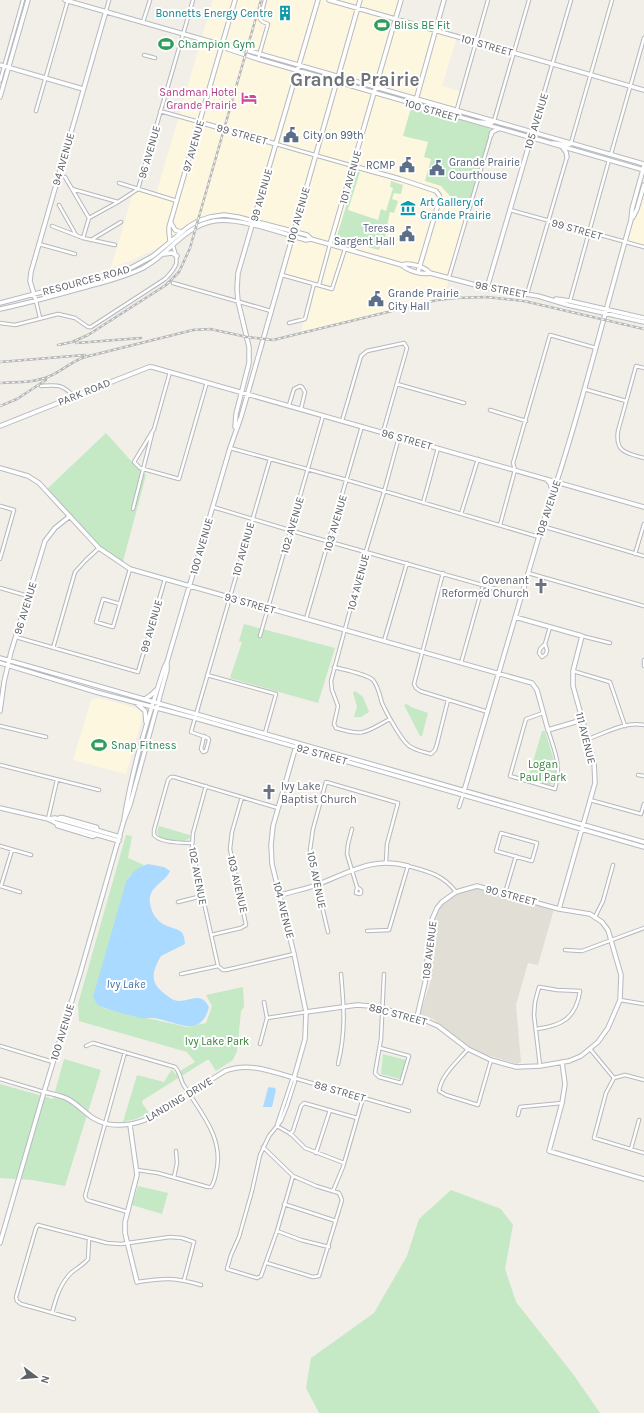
<svg xmlns="http://www.w3.org/2000/svg" width="644" height="1413" font-family="Karla,sans-serif">
<style>
.commercial{fill:#fef7e0}
.education{fill:#e1ded6}
.green{fill:#c5e8c5}
.water{fill:#aadaff}
.lines{fill:none;stroke-linecap:round;stroke-linejoin:round}
.street-casing{stroke:#b5b8bc;stroke-width:4.5}
.secondary-casing{stroke:#b6babf;stroke-width:5.5}
.street{stroke:#fff;stroke-width:2.5}
.secondary{stroke:#fff;stroke-width:3.5}
.rail-casing{stroke:#b6b7b8;stroke-width:2.5}
.rail{stroke:#fff;stroke-width:1;stroke-dasharray:3;stroke-linecap:butt}
.labels{text-anchor:middle;stroke-width:4;stroke-linejoin:round;paint-order:stroke}
.culture-label{font-size:11px;fill:#0d838f;stroke:#fff;text-anchor:end}
.leisure-label{font-size:11px;fill:#27864d;stroke:#fff;text-anchor:start}
.street-label{font-size:11px;fill:#5f6368;stroke:#fff}
.hotel-label{font-size:11px;fill:#b23c85;stroke:#fff;text-anchor:end}
.service-label{font-size:11px;fill:#4e5e75;stroke:#fff;text-anchor:start}
.worship-label{font-size:11px;fill:#5b616d;stroke:#fff;text-anchor:end}
.park-label{font-size:11px;fill:#348238;stroke:#fff}
.water-label{font-size:12px;font-style:italic;fill:#4174aa;stroke:#fff}
.town-label{font-size:19px;font-weight:bold;fill:#70757a;stroke:#fff}
</style>
<rect width="100%" height="100%" fill="#f1efe8"/>
<!-- commercial -->
<path class="commercial" d="M213 0H401L396 19 457 37 442 86 462 92 455 116 489 128 491 131 443 299 422 302 301 332 314 284 282 275 292 236 234 222 218 221 196 228 198 222 170 241 137 258 111 268 133 193 139 192 156 194Z
M644 185V247L625 242Z
M99 698 139 709 143 715 126 774 73 760 91 700Z"/>
<!-- education -->
<path class="education" d="M477 886 554 909 538 965 528 963 516 1005 521 1062 517 1064 484 1054 470 1047 433 1019 420 1014 430 983 432 954 431 922 437 908 456 892Z"/>
<!-- green -->
<path class="green" d="M412 104 488 126 491 133 471 202 450 196 441 186 425 181 431 159 424 157 428 142 403 136Z
M358 172H360L348 210 378 220 381 209 386 211 393 188 390 187 391 181 403 185 401 194 394 193 392 199 398 201 394 213 390 212 386 230H387L382 247H380L379 250 338 239 337 236 356 173Z
M106 433 133 463 146 475 122 565 98 548 47 489Z
M244 624 335 648 318 703 230 678 242 642 239 641Z
M355 691 363 697 369 712 361 717H354L357 706 353 693Z
M407 704 411 707 428 713 422 736H420L404 705Z
M542 731H545L556 767 553 783 550 785 528 779Z
M159 826 190 835V838C182 845 167 839 159 837L157 832Z
M126 835 132 836 128 858 144 865 129 876 102 1008 187 1027 206 1023 212 1006 206 995 243 987 244 1007 241 1011 237 1051 233 1060 216 1071 209 1060H207L143 1100 142 1103 149 1113 136 1119 123 1122 137 1075 164 1082 172 1069 175 1074 195 1062 187 1052 79 1021 78 1004Z
M383 1054 406 1060 400 1079 381 1074Z
M64 1059 101 1070 65 1186 32 1180 0 1178V1084L53 1099Z
M138 1186 168 1193 162 1214 132 1205Z
M451 1190 501 1209 513 1225 505 1269 516 1302 573 1374 600 1413H319L306 1388 311 1358 374 1313 407 1256 419 1219Z"/>
<!-- water -->
<path class="water" d="M148 864 164 867 170 871C166 882 147 887 150 903 151 912 157 922 165 925 177 931 184 927 185 944L161 956C152 972 149 982 165 994 169 997 173 1001 179 1001 191 1001 201 991 209 1007 201 1037 181 1024 159 1019 153 1017 147 1019 141 1018 128 1015 114 1011 101 1007L97 1004 93 997 126 882C133 871 136 868 148 864Z
M269 1087 275 1088 276 1090 272 1107H263L268 1088Z"/>
<g class="lines">
<defs>
<path id="street" d="M106 11 109 0
M143 22 150 0
M144 55 155 58
M258 59 268 24 263 22 260 19 265 0
M0 81 23 0
M36 111 68 0
M160 111 199 122
M455 116 488 0
M494 121 529 0
M531 137 571 0
M571 143 612 0
M276 144 353 166
M611 154 644 38
M65 177 89 218 83 238
M119 183 177 201
M72 189 118 202
M138 189 193 0
M59 205 76 235
M510 210 644 247
M89 218 118 202 138 189
M52 226 83 238 115 245
M91 240 121 222
M39 244 75 254
M282 275 332 289 345 249
M449 277 491 135
M173 283 271 311
M319 285 330 244
M527 294 567 157
M36 301 40 318
M570 301 609 160
M0 323 15 325 58 314 75 318 88 327H91L165 279C178 266 179 262 173 246
M289 323 305 319 314 284
M644 368 636 366 618 431C615 452 626 453 644 458
M397 384 464 403
M41 386C59 385 61 384 74 396
M584 389 626 401
M289 405 294 389 300 386 302 387 305 392 301 409
M490 410 526 421
M342 421 361 356 367 351 404 343 407 348 383 432
M154 429 134 462 140 468 179 479 207 382
M154 429 170 372
M230 448 347 480 539 537
M423 503 438 448
M0 506 14 510 0 559
M213 507 309 536 521 596
M133 509 152 434
M461 514 478 459
M500 525 515 470 513 463 550 335 596 348
M542 526 644 556
M635 554 644 524
M443 573 414 684 416 688 420 691 488 712
M528 573 644 606
M0 588 28 596
M120 604 103 599 96 622 113 627 130 569
M306 619 362 426
M260 636 323 416
M582 636 610 643
M16 637 138 672 165 579
M384 641 407 563
M545 644 547 650 546 654 542 657 539 653 540 649 545 644 550 627
M53 648 75 572 86 560 99 548
M644 660V666
M461 663 483 585
M334 667C344 670 365 673 373 680 378 686 380 696 382 703 386 712 403 744 411 747 417 751 425 752 431 754L435 750 437 744 448 700
M573 671 610 682 625 726
M207 675 276 694 265 733
M543 713 526 719 510 776 555 789C562 766 555 752 548 730
M390 719C365 732 365 737 336 728L334 724 338 706 332 690 331 681 366 551 384 492 399 437
M0 726 46 737
M204 736 201 749 203 752 206 751 209 740 208 738 191 732 270 459
M588 739C605 733 626 721 644 725
M0 765 99 790
M638 775 644 776
M206 786 193 833 192 848 218 966
M590 800 641 814 644 804
M459 807 463 795
M48 819 57 780
M57 819 60 817H62L97 827 98 831
M56 823 57 826 93 837 97 835
M352 829 348 844 347 854 357 887 356 893 360 894 361 893V890L357 887
M501 833 537 843 532 861 496 851Z
M192 843C182 843 160 843 154 835V830L168 780 171 777H174L278 808
M0 846 31 855
M0 886 20 892
M1 886 12 850
M505 893 516 856
M178 902 202 896
M595 917 603 901 613 865
M367 931 389 930 408 866C427 871 444 875 456 892
M328 932 318 889 311 866 310 850 313 829 326 782 398 803 387 844 386 862
M211 935 241 928 246 925 230 849 232 832 242 797
M565 950 582 951 644 928
M218 966 223 970H226L294 954
M181 974 218 966
M620 1000 644 1004
M267 1018 306 1012
M536 1029C562 1026 576 1018 580 991L557 990 539 987 535 1002 534 1015 540 1066
M260 1044 267 1018 264 1002
M0 1046 53 1062
M86 1046 93 1043 175 1067C180 1072 180 1078 183 1084 200 1112 225 1138 216 1173 215 1178 214 1183 211 1187H208L158 1173 137 1170
M380 1048 409 1056 401 1083 379 1077 375 1073 381 1039 384 974
M468 1049C458 1061 441 1075 439 1091L446 1095 478 1105 491 1060
M590 1049 614 1078
M125 1052 85 1196 87 1200 128 1212
M338 1064C346 1031 344 1007 341 974
M294 1078 409 1111
M614 1078 606 1093 594 1138 644 1153
M614 1078 625 1075 644 1080
M0 1079 44 1092
M518 1115 520 1107 562 1103
M277 1125 292 1080 294 1078
M277 1126 291 1134 305 1148 344 1163
M290 1134 293 1131 301 1106 304 1103 357 1118
M263 1147 293 1176 316 1186 339 1193 342 1200 319 1276 313 1277 267 1263
M631 1149 639 1120
M316 1153 330 1110
M293 1176 277 1231 261 1276 257 1278 227 1269 231 1255 239 1237 252 1191 260 1155 269 1136 281 1121 287 1106 295 1081 294 1078
M174 1177 177 1163 176 1151
M333 1191 343 1167 363 1098
M284 1204 336 1221
M277 1231 301 1240 329 1247
M137 1282C165 1278 174 1277 201 1285
M52 1313C56 1298 60 1284 71 1273 77 1268 83 1265 88 1259L89 1239
M74 1319 21 1304 17 1301 16 1297 36 1228 38 1225 107 1243 121 1244 170 1237 182 1238 194 1242 184 1280"/>
<path id="secondary" d="M65 0 222 45H229L246 50 644 164
M329 0 644 90
M222 45 228 49 258 59 644 170
M0 65 83 89
M0 97 28 0
M416 100 444 0
M199 122 276 144
M478 122 491 123 494 121
M491 135 492 132 498 129
M553 143 567 145 570 144
M563 148 566 152 567 157
M353 166 400 179 436 191 439 195 440 198 418 272
M633 217 637 209 644 185
M171 223 175 230 181 232
M170 241 169 232V227L235 0
M330 244 401 0
M164 254 172 253 177 256
M402 265C410 262 425 267 430 273
M487 288 531 138
M556 299 570 301 644 318
M36 301 30 281 31 272 106 11
M0 303 129 269 153 256 188 227 198 221 210 217 224 215 238 217 307 235 311 239
M0 309C29 303 57 295 86 287 105 282 125 277 143 268 169 254 184 226 214 221 239 217 281 233 306 240L311 239 402 265C408 271 423 275 430 273L487 288 538 296 568 305 644 322
M0 426 149 367H152L644 507
M235 427 236 414 249 363V347L238 301 237 289 238 273 318 0
M0 468 28 476 39 483 99 548 130 569 532 683 537 690 548 730 582 720
M546 479 550 483 553 493
M515 617 582 636 573 671V686L594 761 595 783 559 909
M0 658 644 842
M0 663 96 692 195 718 644 847
M145 699 151 695 156 690
M135 702 145 711 146 722
M0 711 4 682 11 652 45 541 55 528 70 516
M464 791 542 526C577 426 602 322 631 220L632 209 644 166
M0 808 48 819 56 823 119 841
M48 819 55 818 120 837
M124 820C132 768 148 719 164 668L167 662 230 448 241 417 360 0
M281 895C293 891 307 889 319 884 350 872 374 856 408 866
M306 1012 357 1005 371 1006 417 1017 438 1026 468 1049 491 1060 516 1067 540 1066 569 1061 581 1056 598 1042 608 1028 620 1000 621 975 608 930 602 922 590 914 559 909 477 886 456 892 442 902 437 908 431 922 425 983 417 1017
M562 1062 565 1084 562 1103 549 1151 644 1179
M44 1092C52 1094 60 1095 68 1099 77 1104 84 1112 93 1118 111 1129 131 1126 150 1118L225 1071C248 1062 271 1071 294 1078L305 1039 306 1012 294 954 272 864 271 845 273 826 296 746
M130 1125 137 1175 125 1222V1233L137 1282
M0 1243 44 1092 80 974 124 820 130 805 167 670V662"/>
</defs>
<!-- street casing -->
<use href="#street" class="street-casing"/>
<!-- secondary casing -->
<use href="#secondary" class="secondary-casing"/>
<!-- street -->
<use href="#street" class="street"/>
<!-- secondary -->
<use href="#secondary" class="secondary"/>
<defs>
<path id="rail" d="M76 343 141 338
M58 345 72 342 88 335 166 285 179 272 190 248 261 0
M0 362 85 355
M0 383C16 382 34 383 50 376 62 371 72 361 85 357L193 330 210 329 247 337 273 340 437 300 456 298 486 297 524 301 644 329
M0 406 17 399 46 380"/>
</defs>
<!-- rail casing -->
<use href="#rail" class="rail-casing"/>
<!-- rail -->
<use href="#rail" class="rail"/>
</g>
<!-- icons -->
<defs>
<symbol id="building-bare" viewBox="-9 -9 18 18"><path d="M-4-6H4V6H1V3H-1V6H-4ZM-2.5-4.3h1.7v1.8h-1.7ZM.8-4.3h1.7v1.8H.8ZM-2.5-1h1.7V.8h-1.7ZM.8-1h1.7V.8H.8Z" fill="#0f9aa8" stroke="#fff" stroke-width="2.5" paint-order="stroke"/></symbol>
<symbol id="stadium-bare" viewBox="-9 -9 18 18"><path d="M0-5a6.5 5 0 1 0 0 10a6.5 5 0 1 0 0-10ZM-3.5-1.8h7v3.6h-7Z" fill="#2e9e5b" stroke="#fff" stroke-width="2.5" paint-order="stroke"/></symbol>
<symbol id="hotel-bare" viewBox="-9 -9 18 18"><path d="M-6-4.5h1.5V1H6V5H4.5V3h-9V5H-6ZM-4 0a1.8 1.8 0 1 1 3.6 0ZM.5 0V-2.5h3Q6-2.5 6 0Z" fill="#d1479c" stroke="#fff" stroke-width="2.5" paint-order="stroke"/></symbol>
<symbol id="civic-bare" viewBox="-9 -9 18 18"><path d="M-.6-6.5H3V-4.5H.6V-3L4-1V1h2V6H-6V1h2V-1L-.6-3ZM-1.2 2.5V6h2.4V2.5Z" fill="#5c6f8a" stroke="#fff" stroke-width="2.5" paint-order="stroke"/></symbol>
<symbol id="museum-bare" viewBox="-9 -9 18 18"><path d="M0-6L6-3V-2H-6V-3ZM-5-1h2V3h-2ZM-1-1h2V3h-2ZM3-1h2V3H3ZM-6 4H6V6H-6Z" fill="#0f9aa8" stroke="#fff" stroke-width="2.5" paint-order="stroke"/></symbol>
<symbol id="church-bare" viewBox="-9 -9 18 18"><path d="M-1.2-6h2.4v3.5h3.3v2.4h-3.3V6h-2.4V-.1h-3.3v-2.4h3.3Z" fill="#6b7280" stroke="#fff" stroke-width="2.5" paint-order="stroke"/></symbol>
</defs>
<g fill-rule="evenodd">
<use href="#building-bare" x="274" y="2" width="22" height="22"/>
<use href="#stadium-bare" x="371" y="14" width="22" height="22"/>
<use href="#stadium-bare" x="155" y="33" width="22" height="22"/>
<use href="#hotel-bare" x="238" y="87" width="22" height="22"/>
<use href="#civic-bare" x="280" y="124" width="22" height="22"/>
<use href="#civic-bare" x="396" y="154" width="22" height="22"/>
<use href="#civic-bare" x="426" y="157" width="22" height="22"/>
<use href="#museum-bare" x="397" y="197" width="22" height="22"/>
<use href="#civic-bare" x="396" y="223" width="22" height="22"/>
<use href="#civic-bare" x="365" y="288" width="22" height="22"/>
<use href="#church-bare" x="530" y="575" width="22" height="22"/>
<use href="#stadium-bare" x="88" y="734" width="22" height="22"/>
<use href="#church-bare" x="258" y="781" width="22" height="22"/>
</g>
<g class="labels">
<!-- culture labels -->
<g class="culture-label">
<text x="273" y="17">Bonnetts Energy Centre</text>
<text x="420" y="206" text-anchor="start">Art Gallery of<tspan x="420" dy="13">Grande Prairie</tspan></text>
</g>
<!-- leisure labels -->
<g class="leisure-label">
<text x="394" y="29">Bliss BE Fit</text>
<text x="178" y="48">Champion Gym</text>
<text x="111" y="749">Snap Fitness</text>
</g>
<!-- street labels -->
<g class="street-label">
<text transform="translate(487 45) rotate(16)" y="4">101 STREET</text>
<text transform="translate(432 110) rotate(16)" y="4">100 STREET</text>
<text transform="translate(536 121) rotate(-73)" y="4">105 AVENUE</text>
<text transform="translate(242 134) rotate(16)" y="4">99 STREET</text>
<text transform="translate(193 146) rotate(-74)" y="4">97 AVENUE</text>
<text transform="translate(149 152) rotate(-74)" y="4">96 AVENUE</text>
<text transform="translate(63 159) rotate(-74)" y="4">94 AVENUE</text>
<text transform="translate(350 177) rotate(-74)" y="4">101 AVENUE</text>
<text transform="translate(261 195) rotate(-74)" y="4">99 AVENUE</text>
<text transform="translate(298 215) rotate(-74)" y="4">100 AVENUE</text>
<text transform="translate(577 229) rotate(16)" y="4">99 STREET</text>
<text transform="translate(86 280) rotate(-15)" y="4">RESOURCES ROAD</text>
<text transform="translate(501 289) rotate(11)" y="4">98 STREET</text>
<text transform="translate(84 392) rotate(-22)" y="4">PARK ROAD</text>
<text transform="translate(407 439) rotate(16)" y="4">96 STREET</text>
<text transform="translate(548 508) rotate(-72)" y="4">108 AVENUE</text>
<text transform="translate(335 523) rotate(-74)" y="4">103 AVENUE</text>
<text transform="translate(292 525) rotate(-74)" y="4">102 AVENUE</text>
<text transform="translate(201 546) rotate(-74)" y="4">100 AVENUE</text>
<text transform="translate(243 549) rotate(-74)" y="4">101 AVENUE</text>
<text transform="translate(358 582) rotate(-75)" y="4">104 AVENUE</text>
<text transform="translate(250 603) rotate(16)" y="4">93 STREET</text>
<text transform="translate(25 608) rotate(-73)" y="4">96 AVENUE</text>
<text transform="translate(151 626) rotate(-74)" y="4">99 AVENUE</text>
<text transform="translate(586 738) rotate(76)" y="4">111 AVENUE</text>
<text transform="translate(322 754) rotate(16)" y="4">92 STREET</text>
<text transform="translate(198 876) rotate(79)" y="4">102 AVENUE</text>
<text transform="translate(317 880) rotate(78)" y="4">105 AVENUE</text>
<text transform="translate(238 884) rotate(77)" y="4">103 AVENUE</text>
<text transform="translate(511 895) rotate(15)" y="4">90 STREET</text>
<text transform="translate(284 910) rotate(76)" y="4">104 AVENUE</text>
<text transform="translate(429 950) rotate(-83)" y="4">108 AVENUE</text>
<text transform="translate(398 1014) rotate(15)" y="4">88C STREET</text>
<text transform="translate(62 1032) rotate(-73)" y="4">100 AVENUE</text>
<text transform="translate(340 1091) rotate(16)" y="4">88 STREET</text>
<text transform="translate(179 1099) rotate(-31)" y="4">LANDING DRIVE</text>
</g>
<!-- hotel labels -->
<g class="hotel-label">
<text x="237" y="96">Sandman Hotel<tspan x="237" dy="13">Grande Prairie</tspan></text>
</g>
<!-- service labels -->
<g class="service-label">
<text x="303" y="139">City on 99th</text>
<text x="449" y="166">Grande Prairie<tspan x="449" dy="13">Courthouse</tspan></text>
<text x="395" y="169" text-anchor="end">RCMP</text>
<text x="395" y="232" text-anchor="end">Teresa<tspan x="395" dy="13">Sargent Hall</tspan></text>
<text x="388" y="297">Grande Prairie<tspan x="388" dy="13">City Hall</tspan></text>
</g>
<!-- worship labels -->
<g class="worship-label">
<text x="529" y="584">Covenant<tspan x="529" dy="13">Reformed Church</tspan></text>
<text x="281" y="790" text-anchor="start">Ivy Lake<tspan x="281" dy="13">Baptist Church</tspan></text>
</g>
<!-- park labels -->
<g class="park-label">
<text x="543" y="768">Logan<tspan x="543" dy="13">Paul Park</tspan></text>
<text x="217" y="1045">Ivy Lake Park</text>
</g>
<!-- water labels -->
<g class="water-label">
<text x="126" y="988">Ivy Lake</text>
</g>
<!-- town labels -->
<g class="town-label">
<text x="355" y="86">Grande Prairie</text>
</g>
</g>
<!-- north arrow -->
<g transform="translate(36 1377) rotate(106)" stroke="#ffffff" stroke-width="3" paint-order="stroke">
<path d="M0-3L7 15L0 10L-7 15Z" fill="#5f6368"/>
<text y="-6" font-size="11" font-weight="bold" text-anchor="middle" fill="#5f6368">N</text>
</g>
</svg>
